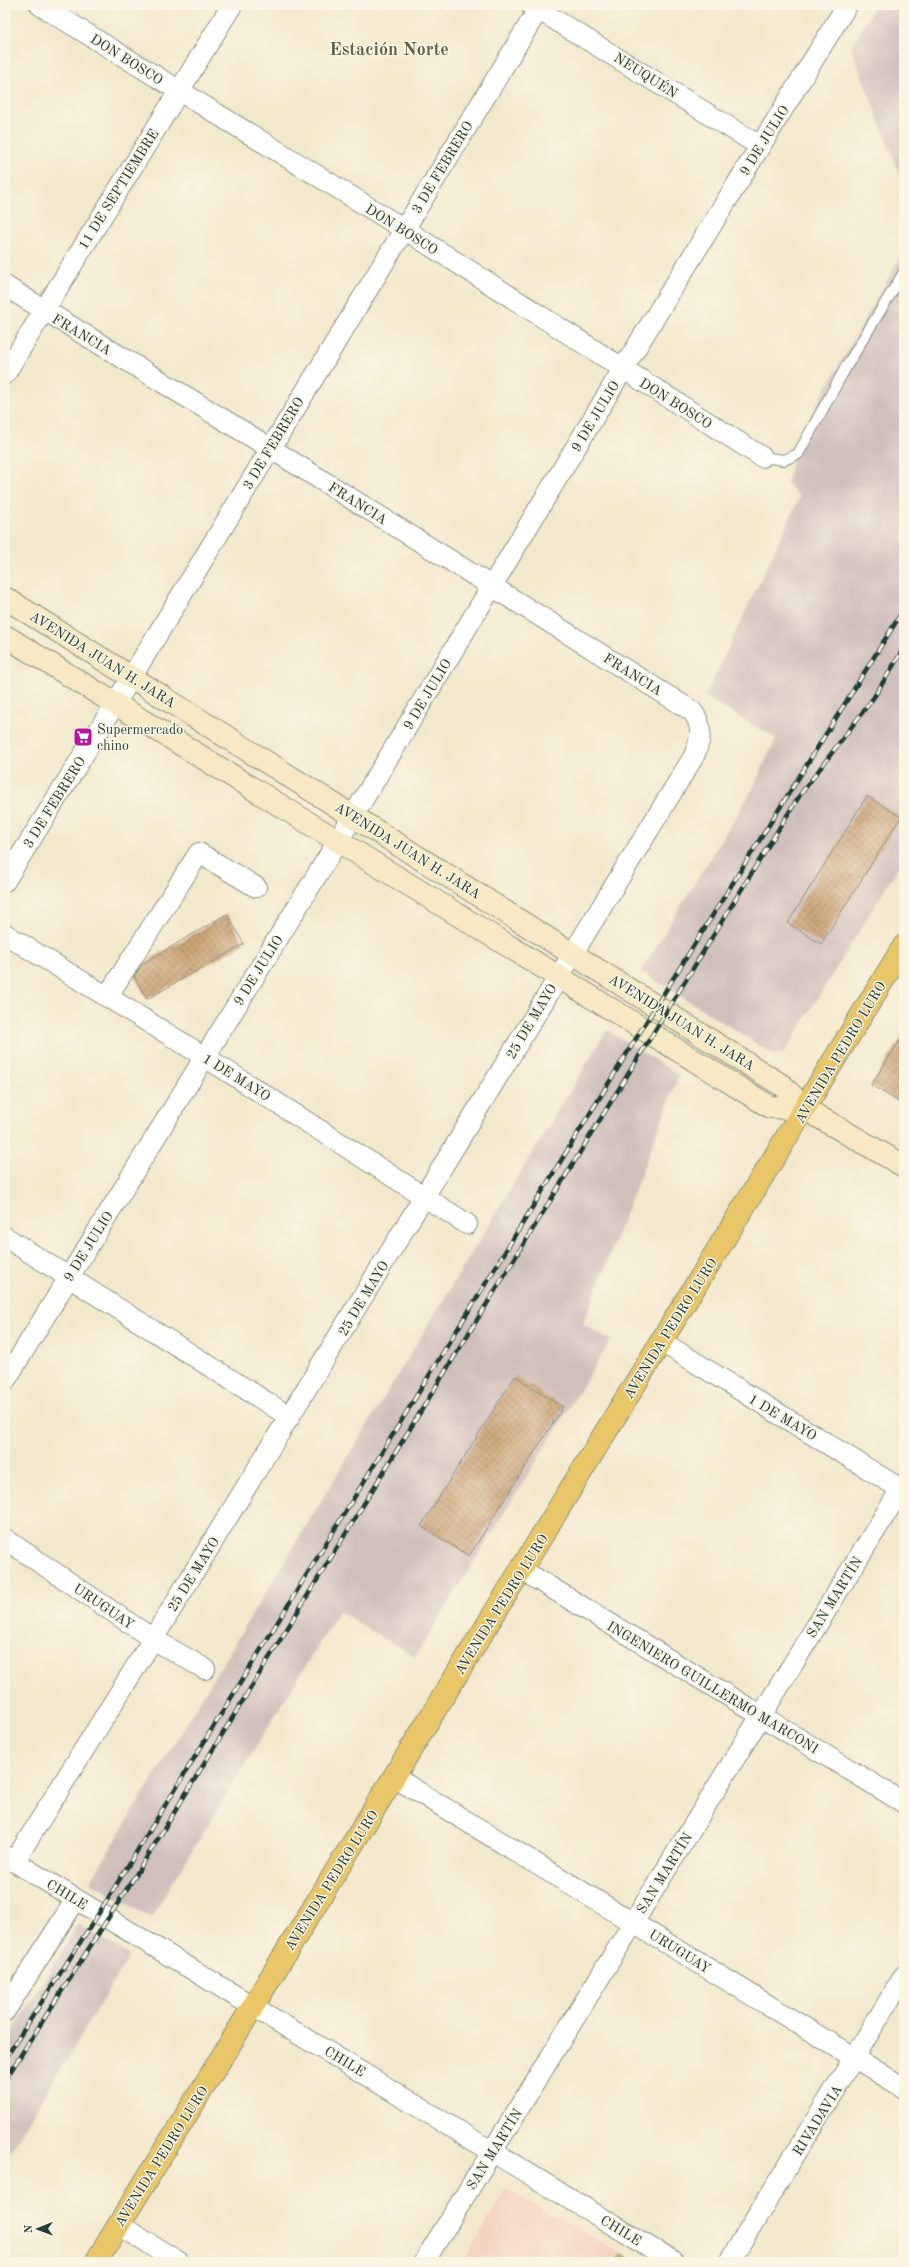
<svg xmlns="http://www.w3.org/2000/svg" width="909" height="2267" font-family="'Old Standard TT',serif">
<style>
.built{fill:#f4d3c1}
.railway{fill:#d0c0bc}
.park{fill:#adbf63;stroke:#667e4c}
.building{fill:url(#building-cross-hatch)}
.lines{fill:none;stroke-linecap:round;stroke-linejoin:round}
.service-casing{stroke:#889280;stroke-width:12}
.minor-casing{stroke:#889280;stroke-width:22}
.secondary-casing{stroke:#889280;stroke-width:24}
.primary-casing{stroke:#889280;stroke-width:24}
.service{stroke:#fff;stroke-width:10}
.minor{stroke:#fff;stroke-width:20}
.secondary{stroke:#f6e9c3;stroke-width:22}
.primary{stroke:#e9c769;stroke-width:22}
.rail-casing{stroke:#1f3d34;stroke-width:4.5}
.rail{stroke:#fcf5e5;stroke-width:3;stroke-dasharray:9;stroke-linecap:butt}
.labels{text-anchor:middle;stroke-width:3;stroke-linejoin:round;paint-order:stroke}
.street-label{font-size:14px;fill:#1f3d34;stroke:#fcf5e5}
.poi-label{font-size:14px;fill:#1f3d34;stroke:#fcf5e5;text-anchor:start}
.district-label{font-size:18px;font-weight:bold;fill:#5c614c;stroke:#fcf5e5}
</style>
<defs>
<pattern id="building-cross-hatch" width="8" height="8" patternUnits="userSpaceOnUse"><rect width="8" height="8" fill="#cea578"/><path d="M0 0l8 8M0 8l8-8" fill="none" stroke="#a78863"/></pattern>
</defs>
<rect width="100%" height="100%" fill="#fcf5e5"/>
<filter id="ink" filterUnits="userSpaceOnUse"><feTurbulence type="fractalNoise" baseFrequency=".025" numOctaves="2"/><feDisplacementMap in="SourceGraphic" scale="8" xChannelSelector="R" yChannelSelector="G"/><feConvolveMatrix kernelMatrix="1 2 1 2 8 2 1 2 1" color-interpolation-filters="sRGB"/></filter>
<filter id="wash" filterUnits="userSpaceOnUse"><feTurbulence type="fractalNoise" baseFrequency=".012" numOctaves="4" result="noise"/><feDisplacementMap in="SourceGraphic" scale="16" xChannelSelector="R" yChannelSelector="G"/><feGaussianBlur stdDeviation="0.9" result="paint"/><feColorMatrix in="noise" values="0 0 0 0 0 0 0 0 0 0 0 0 0 0 0 0 0 1.4 0 .05"/><feComposite in="paint" operator="in"/></filter>
<g filter="url(#wash)">
<rect width="100%" height="100%" fill="#f2e8cc"/>
<!-- built -->
<path class="built" d="M506 2189 621 2253 616 2262H463Z"/>
<!-- railway -->
<path class="railway" d="M876 5H904V187L851 47Z
M904 250V858L784 1053 773 1054 641 971 751 792 776 738 705 697 800 497 787 482 797 440Z
M607 1030 679 1075 583 1324 611 1340 415 1657 339 1611 151 1918 90 1882Z
M78 1924 130 1955 5 2161V2044Z"/>
<!-- park -->
<path class="park" d="M621 2253 634 2262H616Z"/>
<g id="blocks">
<!-- building -->
<path class="building" d="M867 796 901 817 821 944 788 923Z
M227 914 244 944 147 999 134 976 142 964Z
M904 1034V1105L871 1085Z
M515 1376 563 1407 469 1556 421 1526Z"/>
</g>
</g>
<g filter="url(#ink)">
<use href="#blocks" fill-opacity="0" stroke="#889280" stroke-width="1"/>
<g class="lines">
<defs>
<path id="service" d="M762 457 784 460 798 454 846 367 904 272"/>
<path id="minor" d="M40 5 404 229 762 457
M531 5 760 146
M5 286 270 448 692 711C704 726 701 739 694 756L153 1639 14 1862
M5 374 232 5
M5 881 115 704 541 5
M5 934 205 1057 467 1224
M107 997 199 853 256 887
M5 1237 290 1417
M662 1342 904 1491
M5 1381 338 841 623 369 847 5
M5 1539 153 1639 205 1669
M522 1570 904 1803
M394 1777 904 2088
M5 1856 674 2262
M5 2011 76 1899
M119 2225 179 2262
M424 2262 904 1484
M729 2262 904 1976"/>
<path id="secondary" d="M5 598 783 1086 805 1109 904 1166
M5 636 770 1107 805 1109"/>
<path id="primary" d="M96 2262 904 946"/>
</defs>
<!-- service casing -->
<use href="#service" class="service-casing"/>
<!-- minor casing -->
<use href="#minor" class="minor-casing"/>
<!-- secondary casing -->
<use href="#secondary" class="secondary-casing"/>
<!-- primary casing -->
<use href="#primary" class="primary-casing"/>
<!-- service -->
<use href="#service" class="service"/>
<!-- minor -->
<use href="#minor" class="minor"/>
<!-- secondary -->
<use href="#secondary" class="secondary"/>
<!-- primary -->
<use href="#primary" class="primary"/>
<defs>
<path id="rail" d="M5 2059 99 1913 656 1006 904 609
M5 2080 137 1873 783 822 800 795 874 697 904 648"/>
</defs>
<!-- rail casing -->
<use href="#rail" class="rail-casing"/>
<!-- rail -->
<use href="#rail" class="rail"/>
</g>
</g>
<!-- icons -->
<defs>
<symbol id="supermarket-square" viewBox="-11 -11 22 22"><rect x="-9" y="-9" width="18" height="18" rx="4" fill="#b5179e" stroke="#fcf5e5"/><path d="M-6-5.5h2.5l.6 2H6L4.5 2H-2.5L-4.4-4H-6ZM-1.5 3.2a1.3 1.3 0 1 0 .1 0ZM3 3.2a1.3 1.3 0 1 0 .1 0Z" fill="#fff"/></symbol>
</defs>
<g fill-rule="evenodd">
<use href="#supermarket-square" x="72" y="726" width="22" height="22"/>
</g>
<g class="labels">
<!-- street labels -->
<g class="street-label">
<text transform="translate(127 59) rotate(32)" y="5">DON BOSCO</text>
<text transform="translate(646 75) rotate(32)" y="5">NEUQUÉN</text>
<text transform="translate(764 140) rotate(-58)" y="5">9 DE JULIO</text>
<text transform="translate(442 167) rotate(-59)" y="5">3 DE FEBRERO</text>
<text transform="translate(118 189) rotate(-58)" y="5">11 DE SEPTIEMBRE</text>
<text transform="translate(402 229) rotate(32)" y="5">DON BOSCO</text>
<text transform="translate(82 334) rotate(31)" y="5">FRANCIA</text>
<text transform="translate(676 403) rotate(32)" y="5">DON BOSCO</text>
<text transform="translate(595 416) rotate(-59)" y="5">9 DE JULIO</text>
<text transform="translate(273 443) rotate(-59)" y="5">3 DE FEBRERO</text>
<text transform="translate(358 503) rotate(32)" y="5">FRANCIA</text>
<text transform="translate(103 659) rotate(32)" y="5">AVENIDA JUAN H. JARA</text>
<text transform="translate(633 674) rotate(32)" y="5">FRANCIA</text>
<text transform="translate(427 694) rotate(-59)" y="5">9 DE JULIO</text>
<text transform="translate(54 802) rotate(-58)" y="5">3 DE FEBRERO</text>
<text transform="translate(408 850) rotate(32)" y="5">AVENIDA JUAN H. JARA</text>
<text transform="translate(258 970) rotate(-58)" y="5">9 DE JULIO</text>
<text transform="translate(531 1021) rotate(-59)" y="5">25 DE MAYO</text>
<text transform="translate(682 1022) rotate(32)" y="5">AVENIDA JUAN H. JARA</text>
<text transform="translate(840 1052) rotate(-59)" y="5">AVENIDA PEDRO LURO</text>
<text transform="translate(237 1077) rotate(32)" y="5">1 DE MAYO</text>
<text transform="translate(88 1246) rotate(-58)" y="5">9 DE JULIO</text>
<text transform="translate(363 1298) rotate(-59)" y="5">25 DE MAYO</text>
<text transform="translate(670 1328) rotate(-58)" y="5">AVENIDA PEDRO LURO</text>
<text transform="translate(783 1417) rotate(31)" y="5">1 DE MAYO</text>
<text transform="translate(193 1574) rotate(-58)" y="5">25 DE MAYO</text>
<text transform="translate(834 1597) rotate(-58)" y="5">SAN MARTÍN</text>
<text transform="translate(501 1604) rotate(-58)" y="5">AVENIDA PEDRO LURO</text>
<text transform="translate(104 1606) rotate(34)" y="5">URUGUAY</text>
<text transform="translate(713 1687) rotate(31)" y="5">INGENIERO GUILLERMO MARCONI</text>
<text transform="translate(664 1873) rotate(-58)" y="5">SAN MARTÍN</text>
<text transform="translate(331 1880) rotate(-58)" y="5">AVENIDA PEDRO LURO</text>
<text transform="translate(67 1894) rotate(31)" y="5">CHILE</text>
<text transform="translate(680 1951) rotate(32)" y="5">URUGUAY</text>
<text transform="translate(345 2061) rotate(31)" y="5">CHILE</text>
<text transform="translate(817 2120) rotate(-58)" y="5">RIVADAVIA</text>
<text transform="translate(494 2149) rotate(-58)" y="5">SAN MARTÍN</text>
<text transform="translate(161 2156) rotate(-58)" y="5">AVENIDA PEDRO LURO</text>
<text transform="translate(621 2230) rotate(31)" y="5">CHILE</text>
</g>
<!-- poi labels -->
<g class="poi-label">
<text x="97" y="734">Supermercado<tspan x="97" dy="16">chino</tspan></text>
</g>
<!-- district labels -->
<g class="district-label">
<text x="389" y="55">Estación Norte</text>
</g>
</g>
<!-- margin -->
<rect width="909" height="2267" fill="none" stroke="#fcf5e5" stroke-width="20"/>
<!-- north arrow -->
<g transform="translate(38 2229) rotate(269)" stroke="#fcf5e5" stroke-width="3" paint-order="stroke">
<path d="M0-3L7 15L0 10L-7 15Z" fill="#1f3d34"/>
<text y="-6" font-size="11" font-weight="bold" text-anchor="middle" fill="#1f3d34">N</text>
</g>
</svg>
